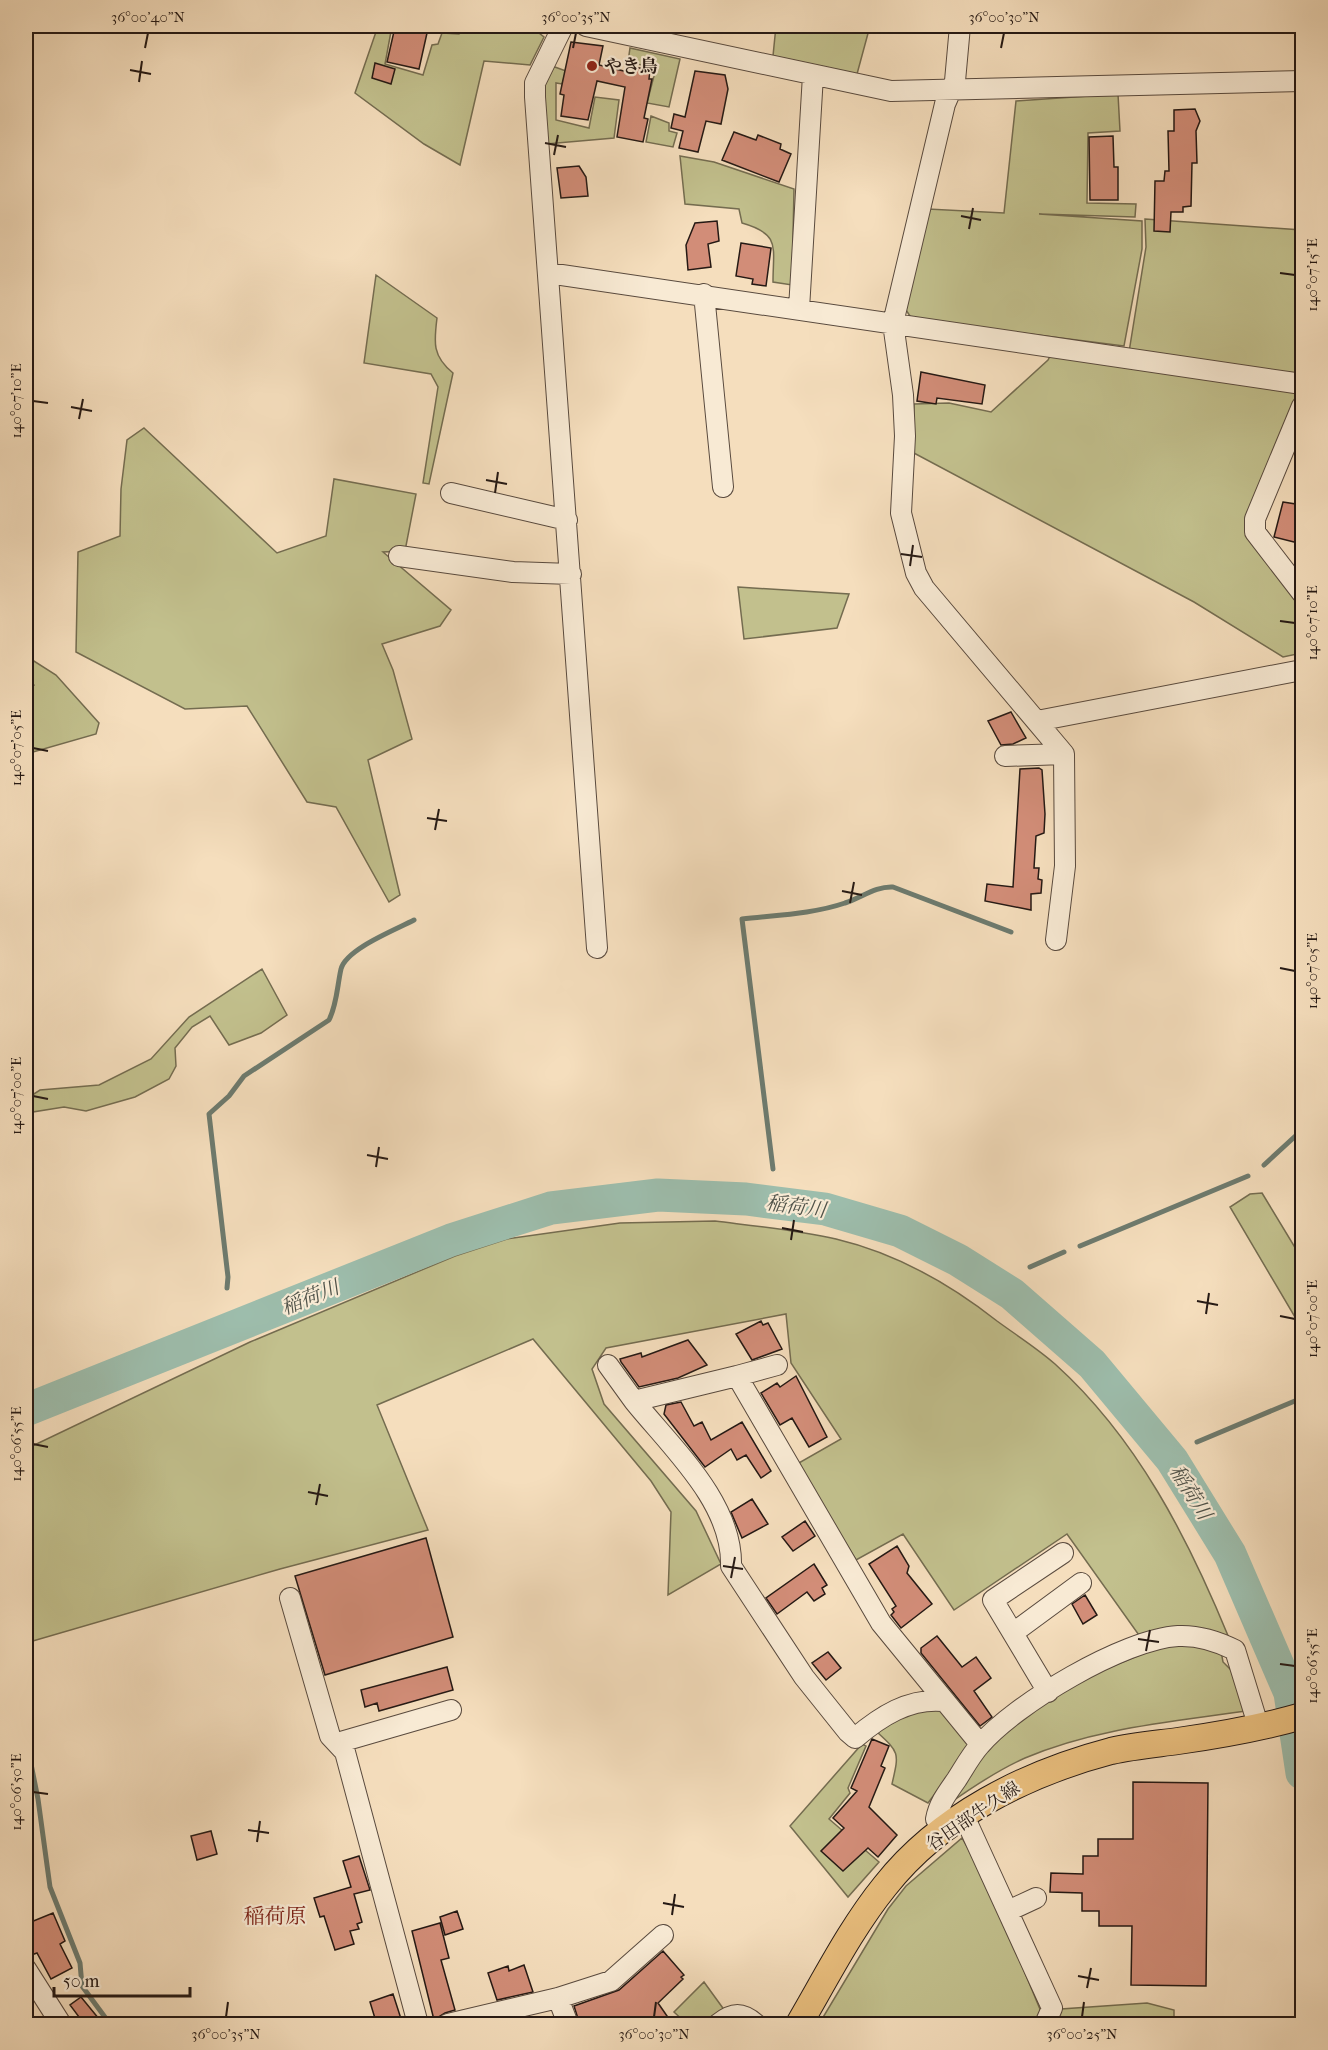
<svg xmlns="http://www.w3.org/2000/svg" width="1328" height="2050" font-family="'IM FELL French Canon','Noto Serif JP',serif">
<style>
.green{fill:#c2c08d;stroke:#746c50;stroke-width:1.5}
.lines{fill:none;stroke-linecap:round;stroke-linejoin:round}
.stream{stroke:#6d7b6f;stroke-width:5}
.river{stroke:#9dbdac;stroke-width:33}
.building{fill:#d28d78;stroke:#251914;stroke-width:1.5}
.minor-casing{stroke:#594a3e;stroke-width:22}
.major-casing{stroke:#251914;stroke-width:28}
.minor{stroke:#f8ead4;stroke-width:20}
.major{stroke:#eabf7e;stroke-width:26}
.ticks{fill:none;stroke:#251914;stroke-width:2}
.poi-dot{fill:#8f2418;stroke:#f8ead4;stroke-width:2}
.labels{text-anchor:middle;stroke-width:4.5;stroke-linejoin:round;paint-order:stroke}
.poi-label{font-size:18px;font-weight:bold;fill:#251914;stroke:#f8ead4;text-anchor:start}
.street-label{font-size:18px;fill:#251914;stroke:#f8ead4}
.water-label{font-size:20px;font-style:italic;fill:#4f5249;stroke:#f8ead4}
.quarter-label{font-size:21px;fill:#7a1f14;stroke:#f8ead4}
.neatline{fill:none;stroke:#251914;stroke-width:2}
.ticks-label{font-size:15px;text-anchor:middle;fill:#251914}
</style>
<rect width="100%" height="100%" fill="#f5debd"/>
<filter id="stains"><feTurbulence type="fractalNoise" baseFrequency=".00333" numOctaves="4"/><feColorMatrix values="0 0 0 0 .2 0 0 0 0 .09 0 0 0 0 .02 0 0 0 .5 -.17"/></filter>
<radialGradient id="worn" r=".72"><stop offset=".6" stop-color="#630" stop-opacity="0"/><stop offset="1" stop-color="#630" stop-opacity=".3"/></radialGradient>
<!-- green -->
<path class="green" d="M378 26H392L385 64 423 75 432 45 438 44 442 33 459 34 464 26H536L534 29 544 37 530 65 484 61 460 165 424 144 355 93Z
M776 26H870L857 74 773 56Z
M630 48 680 59 669 107 647 103 656 68 628 62Z
M552 66 566 71 562 84 556 83V120L589 128 595 97 619 100 614 138 546 144 542 87Z
M1118 94 1120 131 1088 133 1087 203 1136 204 1135 217 1039 214 1142 221V249L1124 346 912 319 906 310 928 209 1004 213 1016 101Z
M651 116 669 123V131L677 133 673 147 646 142Z
M680 156 714 162 794 189 792 285 773 282C773 247 781 234 742 223L739 209 685 204Z
M1145 219 1302 230V361L1296 374 1129 352 1146 247Z
M376 275 437 318C434 342 432 356 453 373L429 484 423 483 438 387 431 374 364 363Z
M1052 352 1293 391 1299 400 1250 514 1287 586 1302 606V653L1283 657 1194 602 912 452 914 404 949 403 991 412 1048 360Z
M26 353 31 373 26 408Z
M144 428 277 553 326 536 334 479 416 494 405 551 383 552 451 610 440 626 382 644 393 670 412 739 368 760 400 895 389 902 336 807 307 802 247 706 185 709 76 652 78 552 120 536 121 489 127 440Z
M738 587 849 594 837 628 744 639Z
M26 656 56 675 99 723 96 734 26 754V691L34 685 26 675Z
M262 969 287 1015 261 1033 229 1045 210 1016 192 1027 175 1048 176 1066 169 1079 135 1097 86 1111 64 1107 33 1112 26 1135V1099L40 1090 99 1085 151 1059 189 1017Z
M1262 1193 1302 1259V1329L1230 1207 1250 1194Z
M715 1221C755 1226 796 1230 836 1239 895 1253 950 1284 997 1321 1016 1335 1037 1348 1055 1364 1137 1438 1188 1538 1229 1638H1141L1067 1534 954 1610 903 1534 856 1560 797 1464 841 1439 791 1363 786 1314 606 1348 592 1369 604 1404 696 1511 721 1564 668 1595 671 1512 651 1481 533 1339 377 1405 428 1530 280 1569 26 1643V1449L250 1342 455 1256 507 1239 620 1223Z
M1194 1643 1221 1651 1223 1662 1234 1673 1246 1711C1172 1722 1095 1728 1025 1758 998 1770 974 1786 950 1803L960 1783 1008 1726 1091 1675 1164 1645Z
M917 1706 940 1709 972 1744 928 1803 892 1784C899 1753 900 1753 877 1732Z
M862 1744 866 1746 848 1788 850 1793 829 1819 879 1862 848 1897 790 1826Z
M962 1838 988 1884 1042 2014 1039 2024H819L888 1909 906 1886Z
M704 1982 725 2011 710 2024H687L674 2012Z
M1147 2003 1174 2010V2024H1056L1061 2009Z"/>
<g class="lines">
<!-- stream -->
<path class="stream" d="M1264 1165 1302 1130
M773 1169 742 919C776 915 813 914 845 903 861 898 876 886 893 887L1011 932
M1080 1246 1248 1176
M1030 1267 1064 1252
M227 1288 228 1277 209 1114 229 1096 244 1076 329 1020C337 1004 337 987 341 969 346 949 395 930 414 920
M1197 1442 1302 1398
M26 1739 38 1799 50 1887 80 1963 82 1986 110 2024"/>
<!-- river -->
<path class="river" d="M26 1410 451 1240 551 1208 658 1195 746 1199 825 1209 900 1231 958 1260 1012 1294 1092 1364 1172 1460 1230 1554 1290 1693 1302 1773"/>
</g>
<!-- building -->
<path class="building" d="M395 27 427 33 419 69 387 62Z
M571 42 603 46 599 65 628 72 630 66 650 70 649 79H652L644 118 648 119 643 142 617 137 625 87 597 81 588 120 561 116 564 95 560 94Z
M375 63 395 69 391 84 372 78Z
M695 71 725 75 728 89 721 124 706 121 698 152 679 148 683 131 671 128 674 114 685 117Z
M1195 109 1200 121 1196 131 1197 163H1192L1191 206 1183 207V212H1171L1170 232 1154 231 1155 181H1164L1165 171H1169L1168 131H1174V110Z
M734 132 756 140 758 135 781 144 780 149 791 154 779 182 722 160Z
M1113 136 1114 167H1118V200H1090L1089 137Z
M579 166 586 177 588 196 561 198 557 168Z
M717 221 719 241 708 244 711 267 688 270 686 245 695 223Z
M741 243 771 248 766 286 752 284 753 279 736 276Z
M921 372 985 385 982 404 937 398 936 404 917 401Z
M1283 502 1302 505V544L1274 537Z
M1011 712 1026 738 1013 744 1001 745 988 721Z
M1039 768 1042 770 1045 814 1044 833 1036 836 1034 868H1039L1038 879 1042 880 1041 893 1031 894V910L985 901 987 884 1013 887 1020 769Z
M761 1321 763 1325 768 1323 782 1349 752 1360 736 1334Z
M688 1340 707 1365 678 1378 639 1387 621 1362 620 1359 641 1353 642 1357Z
M796 1376 827 1437 809 1447 792 1418 780 1425 761 1393 777 1383 780 1387Z
M681 1402 694 1426 702 1422 711 1440 742 1422 771 1471 761 1478 746 1455 737 1460 731 1449 705 1467 664 1414 666 1405Z
M752 1499 768 1524 742 1538 731 1512Z
M805 1521 815 1536 793 1551 782 1537Z
M426 1538 453 1637 325 1675 295 1576Z
M897 1546 909 1566 907 1573 932 1604 901 1628 891 1615 894 1612 892 1609 896 1606 869 1564Z
M814 1564 827 1585 822 1588 825 1594 814 1601 807 1592 777 1614 766 1598Z
M1085 1595 1097 1615 1083 1624 1072 1604Z
M937 1636 962 1667 976 1657 991 1678 974 1691 992 1717 980 1726 921 1653V1648Z
M828 1652 841 1668 826 1680 812 1663Z
M447 1667 453 1690 379 1711 377 1703 365 1707 361 1690Z
M872 1739 889 1746 881 1766 885 1768 869 1807 897 1835 878 1857 868 1848 843 1871 821 1851 844 1828 833 1818 857 1791 851 1788Z
M1133 1782 1208 1783 1206 1986 1131 1985 1132 1926H1099V1911H1082V1893L1050 1892 1051 1873 1083 1874V1856H1098V1839H1133Z
M211 1831 217 1854 197 1860 191 1836Z
M359 1856 370 1890 354 1894 362 1922 357 1924 359 1929 350 1931 354 1944 335 1950 324 1916 320 1917 314 1898 351 1887 343 1861Z
M457 1911 463 1929 445 1935 440 1917Z
M53 1913 65 1941 60 1944 72 1968 51 1979 37 1953 26 1957V1924Z
M440 1923 449 1958 441 1960 455 2010 445 2013 434 2020 412 1931Z
M663 1951 684 1975 681 1977 683 1979 658 2003 667 2016 658 2025H580L574 2006 619 1990Z
M524 1965 533 1992 497 2000 488 1973 508 1966 509 1971Z
M393 1994 403 2025H377L370 2002Z
M81 1997 104 2025H85L70 2005Z"/>
<g class="lines">
<defs>
<path id="minor" d="M563 26 535 83V97L597 948
M586 26 891 91 1302 81
M960 26 955 81 945 104 893 323 903 395 905 436 901 513 916 573 924 588 1064 754 1065 866 1056 940
M548 273 1302 384
M704 294 723 487
M799 309 813 75
M1302 406 1255 519V532L1302 593
M451 493 567 520
M399 556 513 572 571 574
M1037 721 1302 670
M1005 756 1064 754
M608 1365 634 1401
M737 1376 777 1365
M290 1598 330 1736 345 1752 418 2024
M1013 1633 1081 1583
M1048 1692 993 1600 1063 1553
M943 1701C909 1698 881 1716 855 1738L848 1732 804 1677 731 1566C733 1503 672 1448 634 1401L737 1376 881 1623 980 1744
M337 1743 451 1710
M964 1816 1052 2008 1045 2024
M944 1830 936 1819C939 1803 948 1792 957 1779 964 1768 971 1755 980 1745 1015 1704 1124 1639 1178 1636 1199 1635 1217 1641 1235 1650L1259 1728
M1008 1911 1036 1898
M26 1969 61 2024
M558 1998 568 2024
M448 2024 558 1998 611 1981 663 1935
M718 2024C733 2012 742 2012 756 2024"/>
<path id="major" d="M799 2024C826 1978 851 1928 885 1886 940 1816 1027 1773 1111 1751 1133 1746 1156 1744 1178 1741 1220 1735 1261 1728 1302 1716"/>
</defs>
<!-- minor casing -->
<use href="#minor" class="minor-casing"/>
<!-- major casing -->
<use href="#major" class="major-casing"/>
<!-- minor -->
<use href="#minor" class="minor"/>
<!-- major -->
<use href="#major" class="major"/>
</g>
<!-- ticks -->
<path class="ticks" d="M145 48 148 33M573 48 576 33M1001 48 1004 33M130 70 151 74M139 82 142 61M545 143 566 147M554 155 558 135M961 216 981 220M969 229 973 208M1280 273 1295 275M33 401 48 403M71 407 92 411M79 419 83 399M486 480 507 484M495 493 498 472M901 554 922 557M910 566 913 545M1280 621 1295 623M33 748 48 751M427 818 447 821M435 830 439 809M842 891 862 895M850 903 854 882M1280 968 1295 971M33 1096 48 1099M367 1155 388 1159M376 1167 379 1147M782 1228 803 1232M791 1240 794 1220M1197 1301 1218 1305M1206 1314 1209 1293M1280 1316 1295 1319M33 1444 48 1447M308 1492 328 1496M316 1505 320 1484M723 1566 743 1569M731 1578 735 1557M1138 1639 1159 1642M1146 1651 1150 1630M1280 1664 1295 1666M33 1792 48 1794M248 1830 269 1833M257 1842 260 1821M663 1903 684 1907M672 1915 675 1894M1078 1976 1099 1980M1087 1988 1091 1968M226 2017 228 2002M654 2017 656 2002M1082 2017 1084 2002"/>
<!-- markers -->
<circle class="poi-dot" cx="592" cy="66" r="6"/>
<g class="labels">
<!-- poi labels -->
<g class="poi-label">
<text x="604" y="72">やき鳥</text>
</g>
<!-- street labels -->
<g class="street-label">
<text transform="translate(973 1816) rotate(-34)" y="6">谷田部牛久線</text>
</g>
<!-- water labels -->
<g class="water-label">
<text transform="translate(796 1206) rotate(8)" y="7">稲荷川</text>
<text transform="translate(310 1297) rotate(-22)" y="7">稲荷川</text>
<text transform="translate(1191 1492) rotate(58)" y="7">稲荷川</text>
</g>
<!-- quarter labels -->
<g class="quarter-label">
<text x="275" y="1923">稲荷原</text>
</g>
</g>
<!-- margin -->
<rect width="1328" height="2050" fill="none" stroke="#f5debd" stroke-width="66"/>
<!-- scale -->
<path d="M54 1987v9h136v-9" fill="none" stroke="#251914" stroke-width="3"/>
<text x="63" y="1987" font-size="18" fill="#251914" stroke="#f8ead4" stroke-width="4.5" paint-order="stroke">50 m</text>
<rect x="33" y="33" width="1262" height="1984" class="neatline"/>
<g class="ticks-label">
<text x="148" y="22">36°00'40"N</text>
<text x="576" y="22">36°00'35"N</text>
<text x="1004" y="22">36°00'30"N</text>
<text transform="translate(1312 275) rotate(-90)" y="5">140°07'15"E</text>
<text transform="translate(16 401) rotate(-90)" y="5">140°07'10"E</text>
<text transform="translate(1312 623) rotate(-90)" y="5">140°07'10"E</text>
<text transform="translate(16 748) rotate(-90)" y="5">140°07'05"E</text>
<text transform="translate(1312 971) rotate(-90)" y="5">140°07'05"E</text>
<text transform="translate(16 1096) rotate(-90)" y="5">140°07'00"E</text>
<text transform="translate(1312 1319) rotate(-90)" y="5">140°07'00"E</text>
<text transform="translate(16 1444) rotate(-90)" y="5">140°06'55"E</text>
<text transform="translate(1312 1666) rotate(-90)" y="5">140°06'55"E</text>
<text transform="translate(16 1792) rotate(-90)" y="5">140°06'50"E</text>
<text x="226" y="2039">36°00'35"N</text>
<text x="654" y="2039">36°00'30"N</text>
<text x="1082" y="2039">36°00'25"N</text>
</g>
<rect width="100%" height="100%" filter="url(#stains)"/>
<rect width="100%" height="100%" fill="url(#worn)"/>
</svg>
